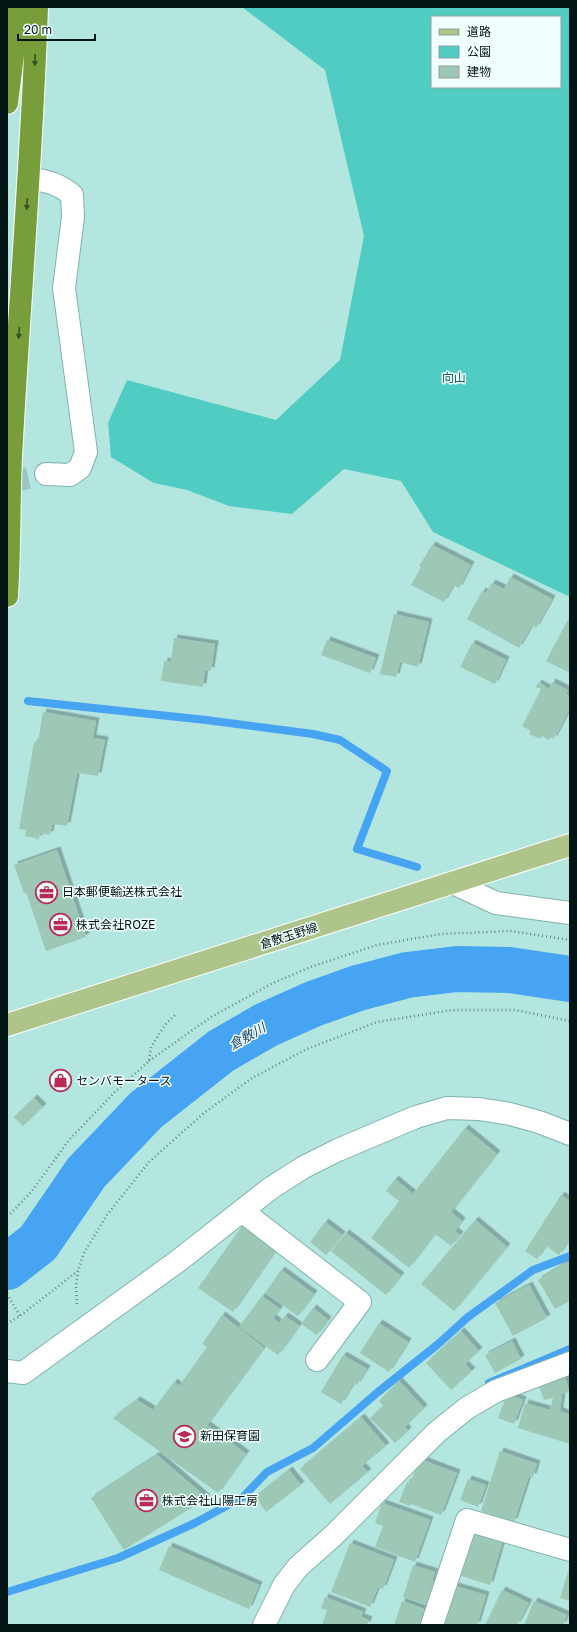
<svg xmlns="http://www.w3.org/2000/svg" width="577" height="1632" font-family="'Golos Text','Noto Sans JP',sans-serif">
<style>
.green{fill:#50ccc2;fill-rule:evenodd}
.lines{fill:none;stroke-linecap:round;stroke-linejoin:round}
.stream{stroke:#47a4f2;stroke-width:8}
.river{stroke:#47a4f2;stroke-width:46}
.building{fill:#9dc8b6;filter:url(#shadow)}
.minor-tunnel{stroke:#99c6c1;stroke-width:22;stroke-dasharray:22 11;stroke-linecap:butt}
.minor-casing{stroke:#81b2ad;stroke-width:24}
.major-casing{stroke:#fff;stroke-width:24}
.highway-casing{stroke:#fff;stroke-width:24}
.path{stroke:#648884;stroke-width:2.5;stroke-dasharray:1 3;stroke-linecap:butt}
.minor{stroke:#fff;stroke-width:22}
.major{stroke:#aec489;stroke-width:22}
.highway{stroke:#789d3b;stroke-width:22}
.oneway{fill:#375225}
.labels{text-anchor:middle;stroke-width:3;stroke-linejoin:round;paint-order:stroke}
.park-label{font-size:12px;fill:#145f5a;stroke:#f0fffd}
.poi-label{font-size:12px;fill:#021413;stroke:#f0fffd;text-anchor:start}
.street-label{font-size:12px;fill:#021413;stroke:#f0fffd}
.water-label{font-size:13px;font-style:italic;fill:#1f4465;stroke:#f0fffd}
</style>
<defs>
<filter id="shadow"><feDropShadow dx="3.5" dy="-3.5" stdDeviation="0" flood-color="#0004"/></filter>
</defs>
<rect width="100%" height="100%" fill="#b4e6e0"/>
<!-- green -->
<path class="green" d="M242 7H570V597L433 532 401 481 344 469 292 514 229 506 187 490 154 483 111 457 108 423 127 380 276 420 340 360 364 236 325 70ZM432 17H560V87H432Z"/>
<g class="lines">
<!-- stream -->
<path class="stream" d="M28 701 206 720 313 734 340 740 387 771 357 849 417 867
M489 1383 570 1349
M7 1592 118 1558 195 1523 243 1497 267 1472 313 1448 378 1392 437 1345 468 1317 533 1270 570 1256"/>
<!-- river -->
<path class="river" d="M7 1267 38 1243 86 1173 146 1110 221 1051 266 1025 313 1004 358 988 407 975 457 969 509 970 570 979"/>
</g>
<!-- building -->
<path class="building" d="M432 545 471 565 459 588 453 585 444 602 411 585 421 567 419 566Z
M510 577 552 599 536 628 532 625 519 648 467 619 482 591 486 593 492 583 504 589Z
M394 614 429 622 418 667 400 662 396 677 380 674Z
M570 616V668L568 672 546 661Z
M174 638 215 644 211 671 205 670 203 687 161 681 164 661 171 662Z
M327 640 376 658 370 673 321 655Z
M472 643 506 660 495 684 460 667Z
M552 682 568 690 566 694 570 696V708L554 739 551 737 549 740 542 736 540 739 529 734 531 731 522 726 541 689 536 687 538 683 549 689Z
M43 712 96 721 93 738 105 740 98 776 77 773 67 826 52 824 50 835 40 833 39 839 25 836 26 830 19 829 34 742H38Z
M57 850 86 937 46 951 26 892 24 893 14 865Z
M34 1098 43 1107 23 1126 14 1117Z
M465 1128 497 1154 451 1212 462 1221 455 1231 460 1235 451 1246 435 1234 409 1268 371 1238 399 1201 386 1191 395 1179 413 1194Z
M561 1195 570 1201V1244L567 1242 559 1255 546 1246 537 1259 525 1251Z
M475 1220 507 1247 454 1311 421 1284Z
M325 1222 342 1235 326 1255 310 1242Z
M242 1226 276 1250 233 1312 198 1288Z
M346 1233 401 1276 386 1295 331 1251Z
M570 1261V1301L555 1309 538 1280Z
M281 1270 314 1294 298 1316 265 1293Z
M529 1285 547 1318 513 1336 495 1303Z
M262 1296 280 1309 273 1318 279 1323 285 1316 299 1326 278 1355 239 1327Z
M313 1308 328 1320 317 1335 301 1324Z
M222 1315 264 1348 207 1425 246 1454 218 1493 113 1418 137 1400 153 1410 174 1382 179 1386 207 1347 202 1344Z
M379 1323 408 1342 389 1372 360 1353Z
M461 1331 479 1351 465 1364 472 1371 451 1390 426 1363Z
M512 1341 521 1359 495 1373 485 1355Z
M343 1355 367 1369 357 1385 354 1383 341 1404 321 1392Z
M564 1373 569 1392 562 1394 560 1411 570 1415V1444L518 1428 525 1403 550 1410 553 1398 544 1400 538 1384Z
M399 1381 424 1408 405 1427 408 1431 395 1443 370 1418 383 1406 379 1401Z
M507 1394 523 1400 514 1424 498 1418Z
M361 1417 386 1446 362 1466 368 1472 330 1504 300 1469Z
M500 1451 537 1464 533 1477 529 1476 514 1522 481 1511Z
M157 1455 207 1498 124 1550 91 1498Z
M420 1459 457 1473 441 1515 411 1504 410 1506 399 1502 407 1482 410 1483Z
M289 1470 301 1485 266 1512 255 1497Z
M468 1479 486 1485 478 1507 460 1500Z
M382 1503 430 1520 415 1562 375 1547 383 1526 375 1523Z
M475 1532 503 1540 490 1585 461 1576Z
M350 1543 394 1560 383 1589 378 1587 370 1607 331 1592Z
M169 1546 259 1585 249 1609 159 1570Z
M413 1565 435 1572 432 1580 439 1582 431 1606 403 1597Z
M570 1565V1601L560 1598Z
M455 1586 486 1595 477 1625H442Z
M502 1590 529 1603 517 1625H485Z
M325 1597 363 1612 361 1617 369 1620 367 1625H322L327 1610 321 1608Z
M402 1601 424 1609 421 1618 428 1621 427 1625H394Z
M534 1601 567 1615 563 1625H524Z"/>
<g class="lines">
<!-- minor-tunnel -->
<path class="minor-tunnel" d="M7 483 46 474"/>
<defs>
<path id="minor" d="M29 179C46 180 59 184 72 195L73 217 64 288 86 452 80 468 70 475 46 474
M453 883 496 903 570 913
M242 1211 360 1302 317 1360
M7 1371 23 1373 178 1261 271 1188 304 1167 338 1150 416 1117 447 1108 479 1109 510 1114 539 1122 570 1134
M264 1625 284 1585 298 1567 334 1535 437 1432 467 1408 496 1391 570 1363
M432 1625 467 1520 570 1550"/>
<path id="major" d="M7 1025 570 845"/>
<path id="highway" d="M7 103 19 7
M7 596C10 549 9 503 11 457 19 307 32 157 37 7"/>
</defs>
<!-- minor casing -->
<use href="#minor" class="minor-casing"/>
<!-- major casing -->
<use href="#major" class="major-casing"/>
<!-- highway casing -->
<use href="#highway" class="highway-casing"/>
<!-- path -->
<path class="path" d="M149 1061 211 1017 271 984 313 966 377 945 441 934 510 931 570 940
M7 1216 11 1213 32 1191 69 1140 115 1092 149 1061 151 1047 165 1025 176 1014
M7 1294 20 1316
M77 1304 76 1287 78 1271 84 1253 107 1215 149 1162 204 1113 252 1078 307 1049 377 1022 452 1010H515L570 1021
M7 1324 20 1316 78 1271"/>
<!-- minor -->
<use href="#minor" class="minor"/>
<!-- major -->
<use href="#major" class="major"/>
<!-- highway -->
<use href="#highway" class="highway"/>
</g>
<!-- one-way arrows -->
<defs><path id="oneway-solid" d="M-6-.8H1V-3.2L6.5 0L1 3.2V.8H-6Z"/></defs>
<g class="oneway">
<use href="#oneway-solid" transform="translate(35 60) rotate(92)"/>
<use href="#oneway-solid" transform="translate(27 204) rotate(94)"/>
<use href="#oneway-solid" transform="translate(19 333) rotate(94)"/>
</g>
<!-- icons -->
<defs>
<symbol id="office-ring" viewBox="-11 -11 22 22"><circle r="9.5" fill="#f0fffd" stroke="#b92a57" stroke-width="1.5"/><path d="M-6-3h4V-5.5h4V-3h4V5H-6ZM-1-4.5V-3h2v-1.5ZM-6 0V1H6V0Z" fill="#b92a57"/></symbol>
<symbol id="shop-ring" viewBox="-11 -11 22 22"><circle r="9.5" fill="#f0fffd" stroke="#b92a57" stroke-width="1.5"/><path d="M-5-2.5h2.3a2.7 3.5 0 0 1 5.4 0H5L5.5 6h-11ZM-1.5-2.5h3a1.5 2.3 0 0 0-3 0Z" fill="#b92a57"/></symbol>
<symbol id="school-ring" viewBox="-11 -11 22 22"><circle r="9.5" fill="#f0fffd" stroke="#b92a57" stroke-width="1.5"/><path d="M0-5L7-2L0 1L-7-2ZM-4 1L0 2.5L4 1V4Q0 6-4 4Z" fill="#b92a57"/></symbol>
</defs>
<g fill-rule="evenodd">
<use href="#office-ring" x="34" y="880" width="25" height="25"/>
<use href="#office-ring" x="48" y="912" width="25" height="25"/>
<use href="#shop-ring" x="48" y="1068" width="25" height="25"/>
<use href="#school-ring" x="172" y="1424" width="25" height="25"/>
<use href="#office-ring" x="134" y="1488" width="25" height="25"/>
</g>
<g class="labels">
<!-- park labels -->
<g class="park-label">
<text x="454" y="382">向山</text>
</g>
<!-- poi labels -->
<g class="poi-label">
<text x="62" y="896">日本郵便輸送株式会社</text>
<text x="76" y="929">株式会社ROZE</text>
<text x="76" y="1085">センバモータース</text>
<text x="200" y="1440">新田保育園</text>
<text x="162" y="1505">株式会社山陽工房</text>
</g>
<!-- street labels -->
<g class="street-label">
<text transform="translate(289 936) rotate(-18)" y="4">倉敷玉野線</text>
</g>
<!-- water labels -->
<g class="water-label">
<text transform="translate(247 1036) rotate(-30)" y="5">倉敷川</text>
</g>
</g>
<!-- border -->
<rect width="577" height="1632" fill="none" stroke="#021413" stroke-width="16"/>
<!-- legend -->
<rect x="431" y="16" width="130" height="72" fill="#f0fffd" stroke="#91a19f"/>
<rect x="439" y="29" width="20" height="6" fill="#aec489" stroke="#91a19f"/>
<text x="467" y="36" font-size="12" fill="#021413">道路</text>
<rect x="439" y="46" width="20" height="12" fill="#50ccc2" stroke="#91a19f"/>
<text x="467" y="56" font-size="12" fill="#021413">公園</text>
<rect x="439" y="66" width="20" height="12" fill="#9dc8b6" stroke="#91a19f"/>
<text x="467" y="76" font-size="12" fill="#021413">建物</text>
<!-- scale -->
<path d="M18 34v6h77v-6" fill="none" stroke="#021413" stroke-width="2"/>
<text x="24" y="34" font-size="12" fill="#021413" stroke="#f0fffd" stroke-width="3" paint-order="stroke">20 m</text>
</svg>
